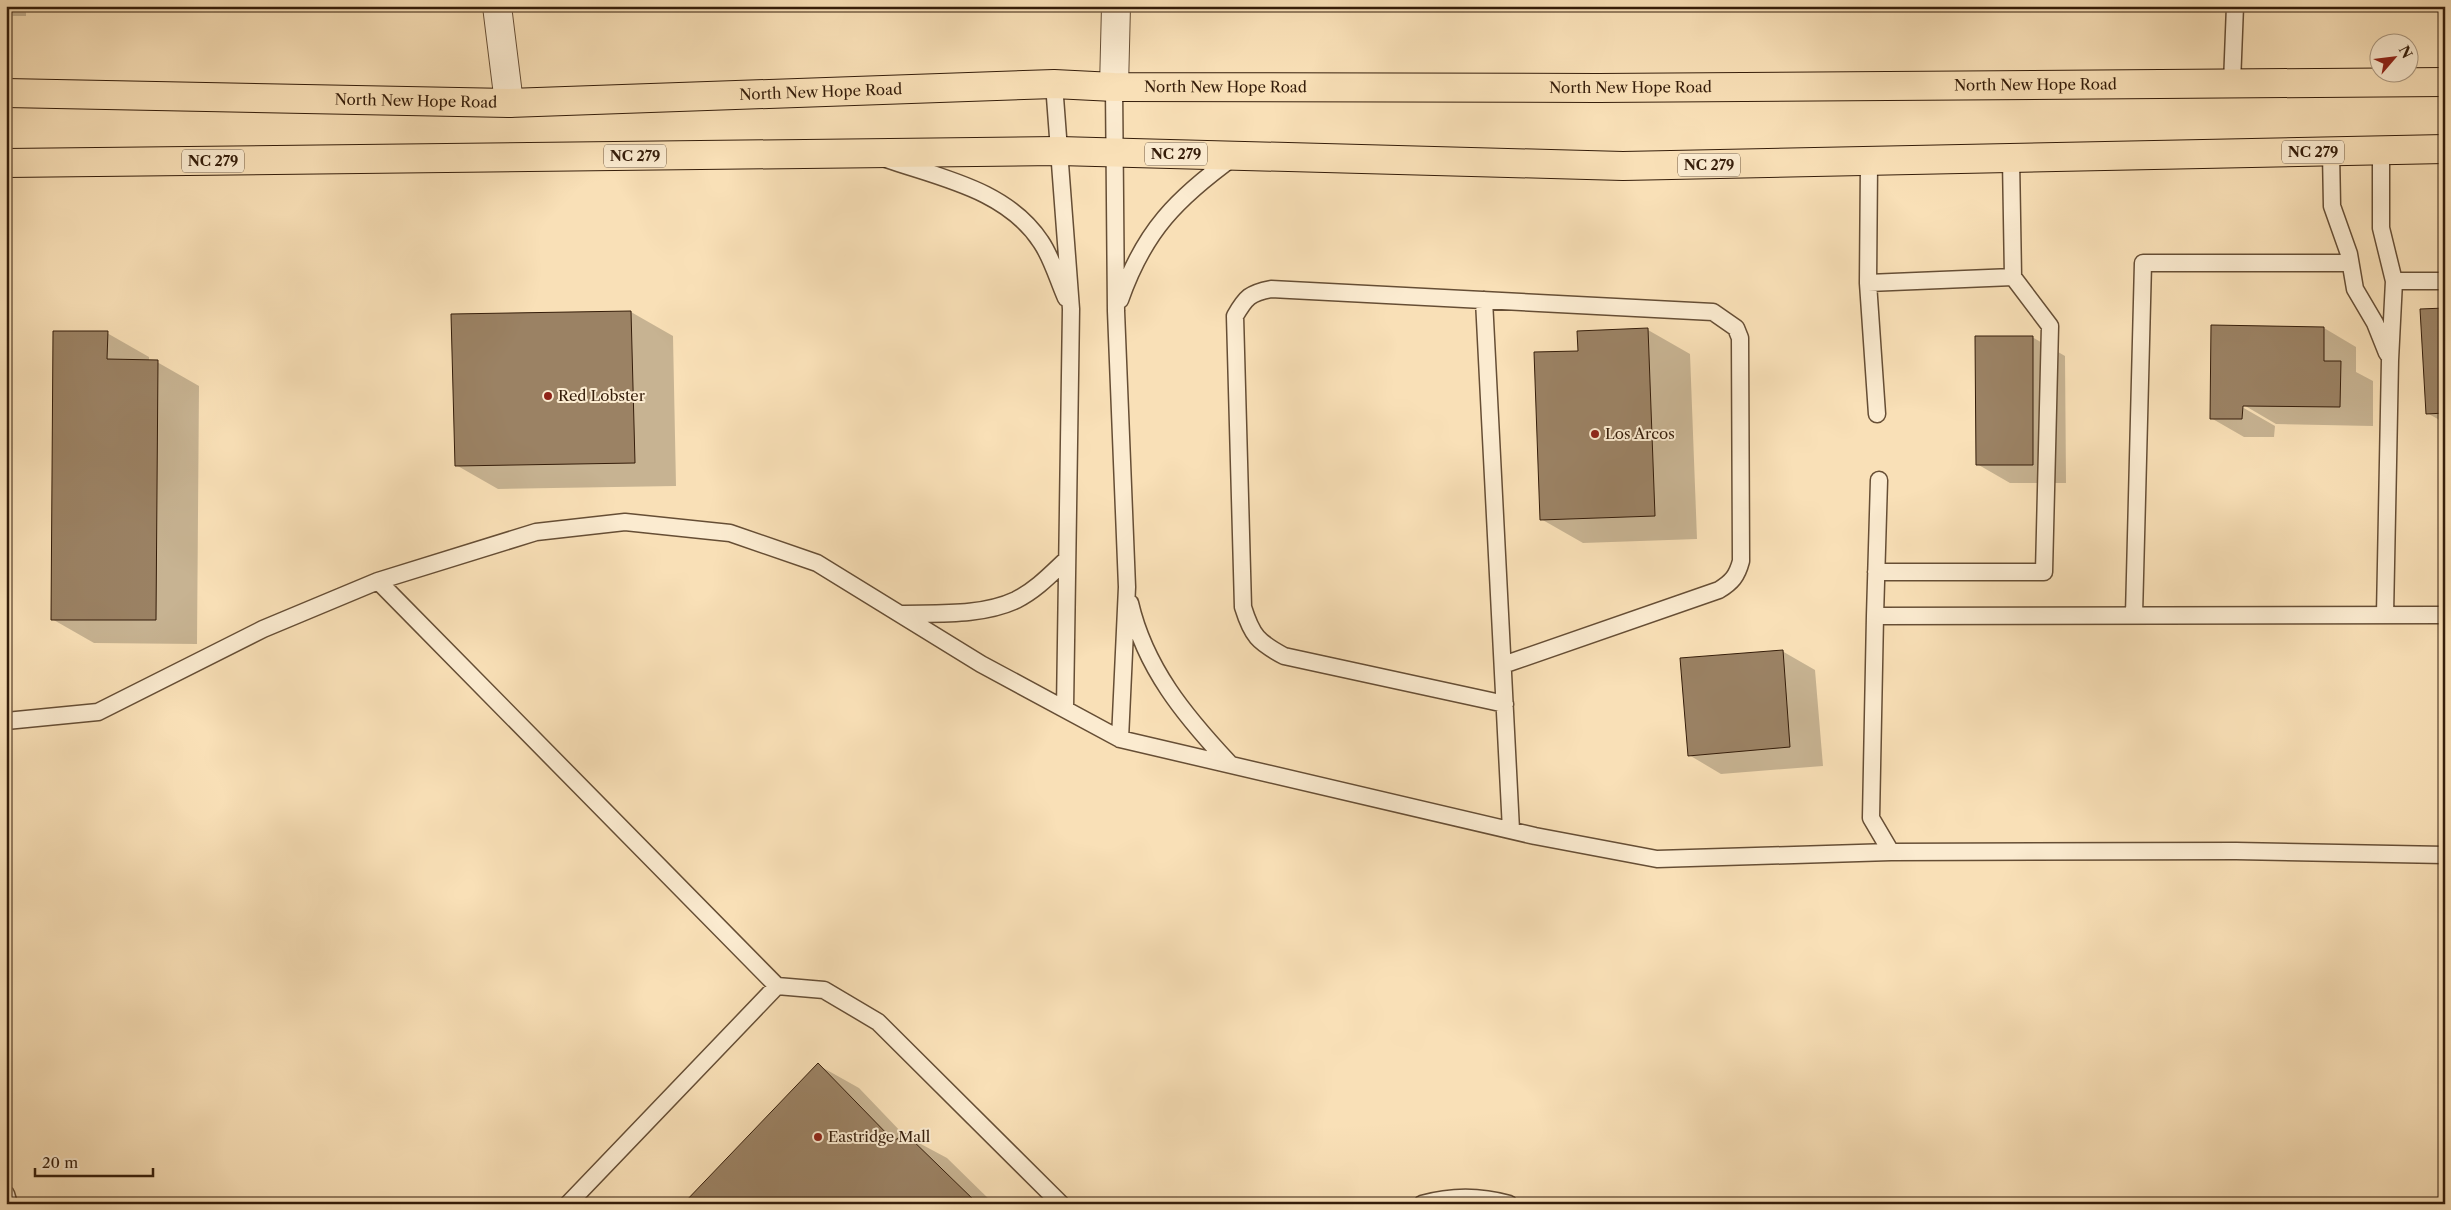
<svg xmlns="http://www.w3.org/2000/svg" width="2451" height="1210" font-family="'Libre Caslon Text',serif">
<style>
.shadow{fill:#0003}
.building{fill:#9b8264;stroke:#351d0a}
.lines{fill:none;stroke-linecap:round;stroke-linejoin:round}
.service-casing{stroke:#664e35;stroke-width:19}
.minor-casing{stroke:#664e35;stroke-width:30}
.primary-casing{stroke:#351d0a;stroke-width:30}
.service{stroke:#fbebd0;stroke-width:16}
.minor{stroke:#fbebd0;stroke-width:28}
.primary{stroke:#f9e0b7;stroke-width:28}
.poi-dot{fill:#8f2418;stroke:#fbebd0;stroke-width:2}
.labels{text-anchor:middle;stroke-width:4;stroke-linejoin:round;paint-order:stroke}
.shield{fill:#fbebd0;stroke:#705b45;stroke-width:1}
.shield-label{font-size:14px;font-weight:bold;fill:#351d0a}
.street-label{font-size:15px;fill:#351d0a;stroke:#fbebd0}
.poi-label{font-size:15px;fill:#351d0a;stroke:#fbebd0;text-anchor:start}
</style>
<rect width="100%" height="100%" fill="#f9e0b7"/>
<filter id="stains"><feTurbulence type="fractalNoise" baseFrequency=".004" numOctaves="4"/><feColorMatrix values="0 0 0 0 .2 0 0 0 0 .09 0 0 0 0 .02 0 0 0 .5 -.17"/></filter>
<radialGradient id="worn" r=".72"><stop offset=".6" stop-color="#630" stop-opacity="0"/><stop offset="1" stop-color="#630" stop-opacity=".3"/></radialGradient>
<!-- shadow -->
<path class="shadow" d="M6 6H26V16H6Z
M2445 309V423L2427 413Z
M631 312 673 336 676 486 498 489 456 465 452 315Z
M2324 328 2356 347V372L2373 381V426L2276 424 2242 404V407L2275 426 2274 437H2244L2211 418Z
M1648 330 1690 354 1697 539 1583 543 1541 519 1579 352 1578 332Z
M107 333 149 357V361L157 362 199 386 197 644 94 643 52 619Z
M2032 337 2065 356 2066 483H2010L1977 464Z
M1782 651 1815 670 1823 766 1721 774 1689 755Z
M818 1065 859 1088 904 1135 947 1158 994 1204H685Z"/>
<!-- building -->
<path class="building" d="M2445 308V413L2426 414 2420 309Z
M631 311 635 463 455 466 451 314Z
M2211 325 2324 327V361H2341L2340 407 2243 406 2242 419H2210Z
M1648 328 1655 516 1540 520 1534 352 1578 351 1577 331Z
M53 331H108L107 359 158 360 156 620H51Z
M1975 336H2033V465H1976Z
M1783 650 1790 747 1688 756 1680 658Z
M818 1063 894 1141 905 1133 978 1204H683Z"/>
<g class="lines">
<defs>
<path id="service" d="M2232 83 2235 6
M1054 84 1071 309 1065 709
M1114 87 1116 311 1127 587 1120 739
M2381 150V228L2394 281 2390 360 2385 615
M2331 152 2332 206 2349 254 2355 289 2375 323 2387 353
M886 159C941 178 1007 190 1041 242 1052 258 1058 280 1066 298
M1869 163 1868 283 2013 277 2011 159
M2394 281H2445
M1868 283 1877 414
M1120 300C1144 231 1177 198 1235 156
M1484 300 1511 830
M1876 572H2044L2050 326 2013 277
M378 581 777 986 568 1204
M1130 603C1145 668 1185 716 1229 763
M901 614C938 613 982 616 1016 600 1036 590 1051 574 1067 559
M2134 615 2143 263H2350
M1875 616 1879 480
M1503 665 1719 590C1732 582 1737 576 1741 561L1740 338 1736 328 1713 312 1271 289C1250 293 1246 297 1235 316L1243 607C1252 636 1258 642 1284 656L1505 704
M6 721 98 712 263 629 378 581 536 532 625 522 730 533 817 563 981 664 1120 739 1535 836 1657 859 1891 852 2236 851 2445 855
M1891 852 1871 818 1875 616 2445 615
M777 986 824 990 878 1022 1061 1204
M6 1194 9 1204
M1422 1204C1450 1196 1481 1196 1509 1204"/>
<path id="minor" d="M497 6 509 103
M1114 87 1116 6"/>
<g id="primary">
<path id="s1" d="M6 93 509 103 1054 84 1114 87 1598 88 2445 82"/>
<path d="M6 163 1059 151 1623 166 2445 149"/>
</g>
</defs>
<!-- service casing -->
<use href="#service" class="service-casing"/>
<!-- minor casing -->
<use href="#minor" class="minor-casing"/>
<!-- primary casing -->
<use href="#primary" class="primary-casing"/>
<!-- service -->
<use href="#service" class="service"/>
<!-- minor -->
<use href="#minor" class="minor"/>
<!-- primary -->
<use href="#primary" class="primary"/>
</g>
<!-- markers -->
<g class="poi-dot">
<circle cx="548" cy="396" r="5"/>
<circle cx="1595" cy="434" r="5"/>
<circle cx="818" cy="1137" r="5"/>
</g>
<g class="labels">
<!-- shield labels -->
<g class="shield">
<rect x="2282" y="140.5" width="62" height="23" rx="4"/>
<rect x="1145" y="142.5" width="62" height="23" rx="4"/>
<rect x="604" y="144.5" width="62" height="23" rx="4"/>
<rect x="182" y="149.5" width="62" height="23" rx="4"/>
<rect x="1678" y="153.5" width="62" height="23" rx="4"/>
</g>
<g class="shield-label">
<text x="2313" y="157">NC 279</text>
<text x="1176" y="159">NC 279</text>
<text x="635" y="161">NC 279</text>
<text x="213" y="166">NC 279</text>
<text x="1709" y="170">NC 279</text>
</g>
<!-- street labels -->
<g class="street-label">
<text dy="5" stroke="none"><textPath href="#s1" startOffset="2030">North New Hope Road</textPath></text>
<text dy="5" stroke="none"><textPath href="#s1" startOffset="1220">North New Hope Road</textPath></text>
<text dy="5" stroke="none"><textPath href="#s1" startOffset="1625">North New Hope Road</textPath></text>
<text dy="5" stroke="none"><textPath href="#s1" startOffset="815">North New Hope Road</textPath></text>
<text dy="5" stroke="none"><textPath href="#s1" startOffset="410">North New Hope Road</textPath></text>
</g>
<!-- poi labels -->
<g class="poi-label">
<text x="558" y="401">Red Lobster</text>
<text x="1605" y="439">Los Arcos</text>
<text x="828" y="1142">Eastridge Mall</text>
</g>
</g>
<!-- margin -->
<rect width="2451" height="1210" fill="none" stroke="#f9e0b7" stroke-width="25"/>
<rect x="8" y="8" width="2436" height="1195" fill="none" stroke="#351d0a" stroke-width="2.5"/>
<rect x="12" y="12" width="2426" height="1185" fill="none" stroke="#351d0a"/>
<!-- north arrow -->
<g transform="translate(2394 58) rotate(62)"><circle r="24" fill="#fbebd0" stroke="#ac9981"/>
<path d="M0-4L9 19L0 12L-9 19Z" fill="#8f2418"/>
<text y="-8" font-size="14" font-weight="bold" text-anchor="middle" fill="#351d0a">N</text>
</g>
<!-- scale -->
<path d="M35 1168v8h118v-8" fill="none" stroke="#351d0a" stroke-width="2.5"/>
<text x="42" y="1168" font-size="15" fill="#351d0a" stroke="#fbebd0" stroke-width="4" paint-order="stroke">20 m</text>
<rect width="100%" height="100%" filter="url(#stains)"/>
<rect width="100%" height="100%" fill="url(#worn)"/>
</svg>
